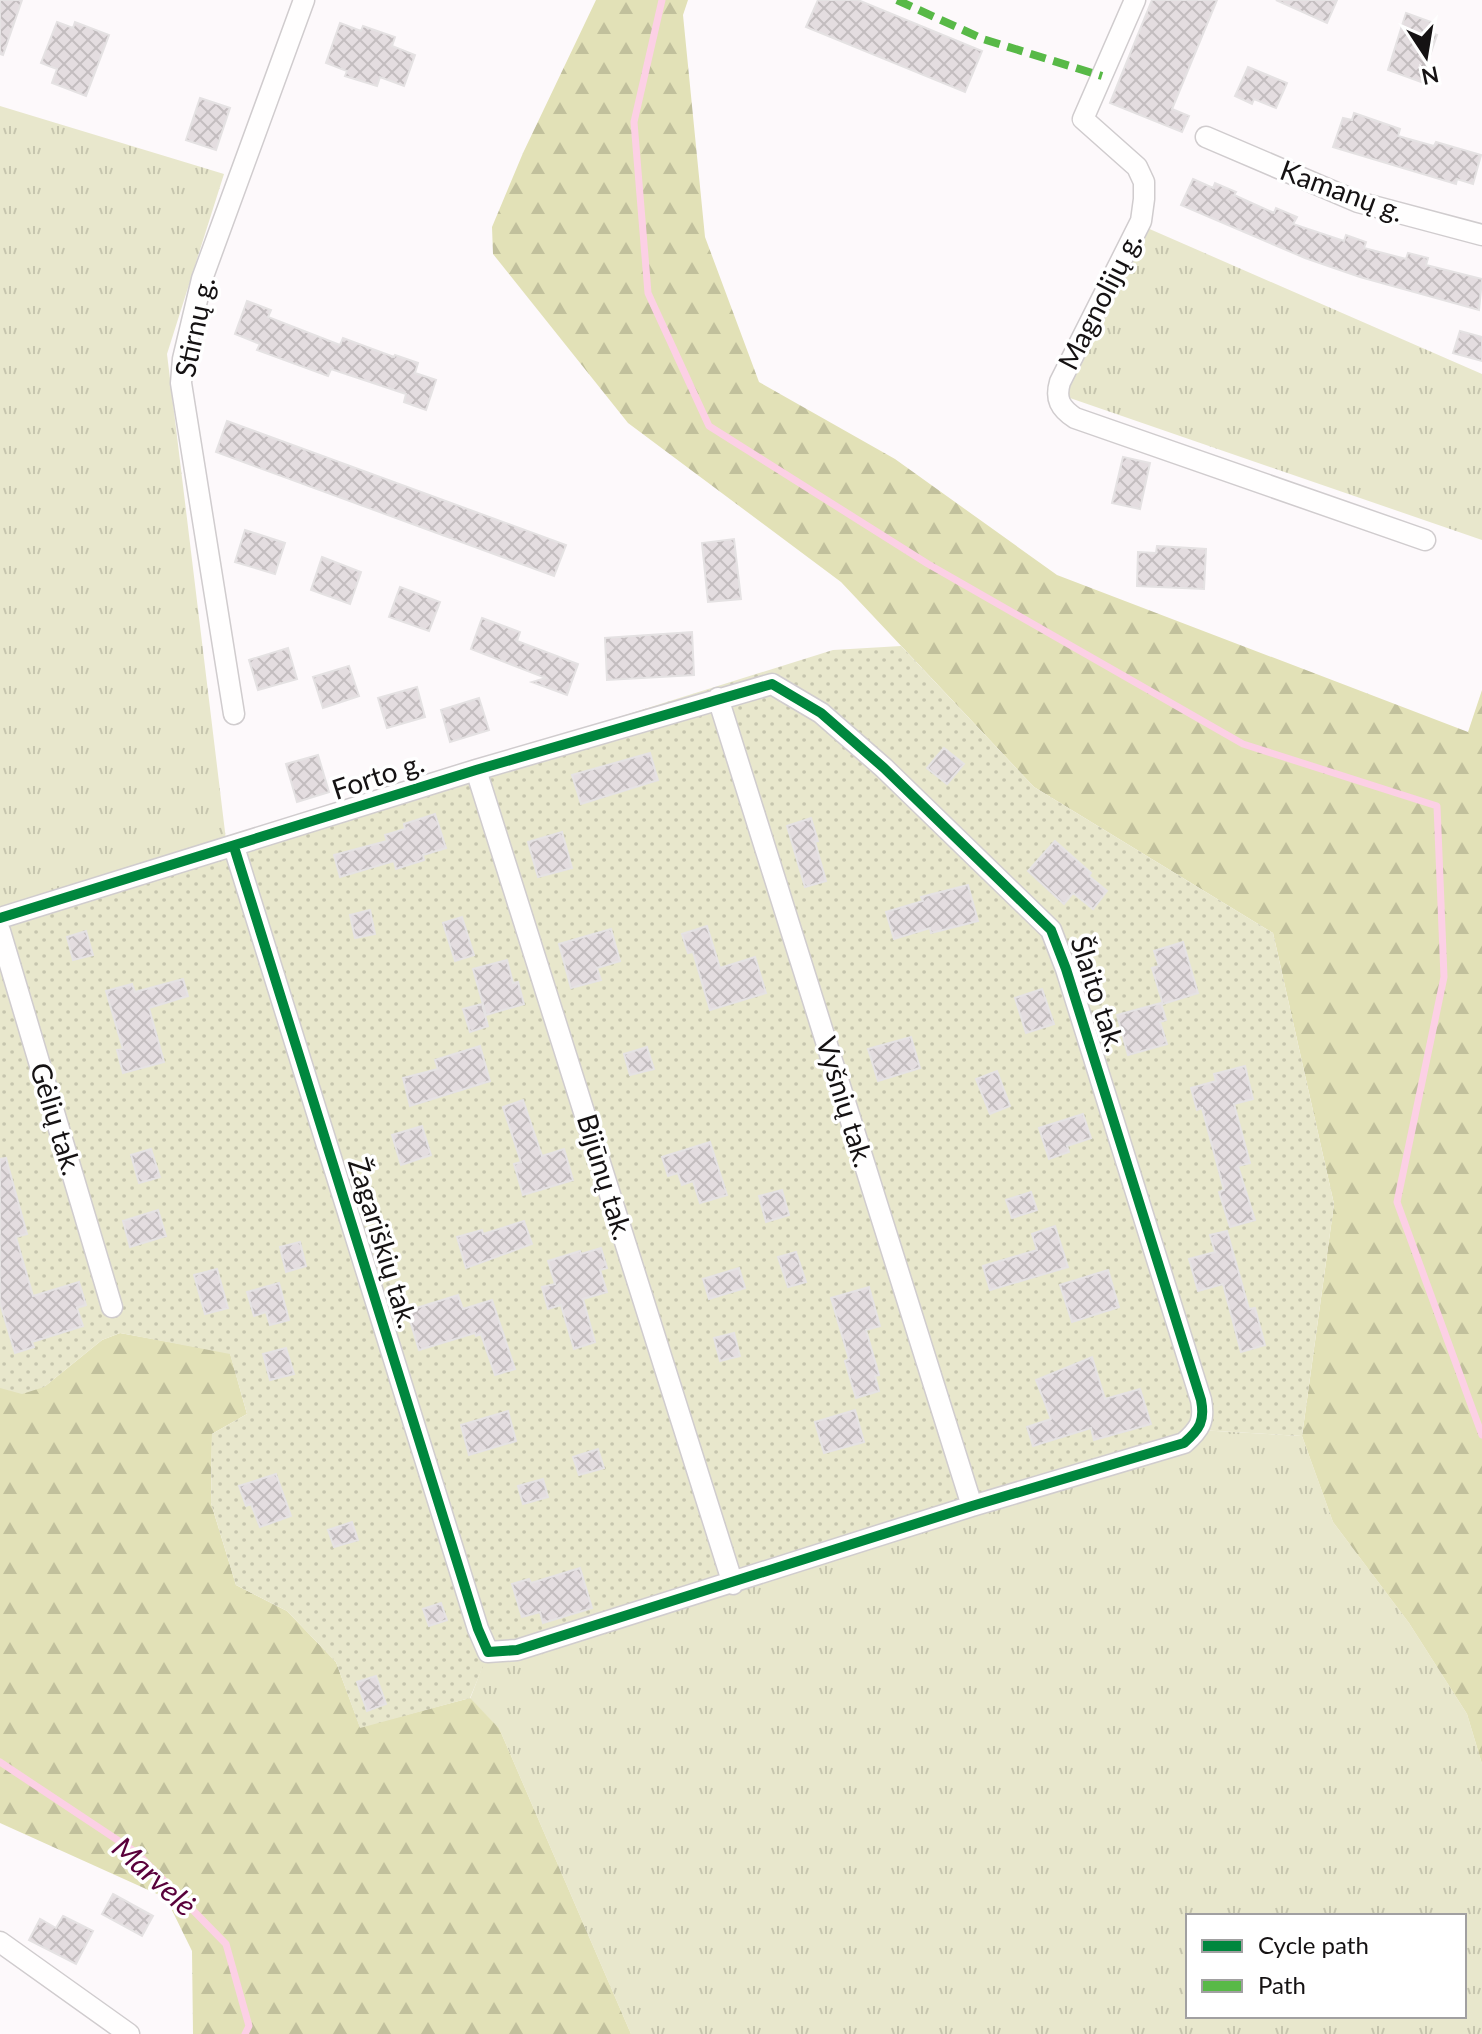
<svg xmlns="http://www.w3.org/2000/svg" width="1482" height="2034" font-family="Lato,sans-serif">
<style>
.grass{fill:url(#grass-tufts);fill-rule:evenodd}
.forest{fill:url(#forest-firs)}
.garden{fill:url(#garden-dots)}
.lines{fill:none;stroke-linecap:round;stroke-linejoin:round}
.stream{stroke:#fcd0e5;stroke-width:7}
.building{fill:url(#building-cross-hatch);stroke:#e5e2e3;stroke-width:2}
.minor-casing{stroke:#d0ccce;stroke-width:23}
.minor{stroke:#fffefe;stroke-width:20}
.quiet{stroke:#58b947;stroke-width:8;stroke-dasharray:16 8;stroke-linecap:butt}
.cycleway-casing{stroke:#fff;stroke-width:15}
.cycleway{stroke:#00873e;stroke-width:10}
.labels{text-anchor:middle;stroke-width:7;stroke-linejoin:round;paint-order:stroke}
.street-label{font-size:28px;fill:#151213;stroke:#fff}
.water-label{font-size:30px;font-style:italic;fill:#59003b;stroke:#fff}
</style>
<defs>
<pattern id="grass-tufts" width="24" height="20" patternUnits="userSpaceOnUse" patternTransform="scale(2)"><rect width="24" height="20" fill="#e8e7cc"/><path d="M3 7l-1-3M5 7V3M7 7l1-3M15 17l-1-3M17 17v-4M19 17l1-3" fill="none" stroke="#c6c5ae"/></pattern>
<pattern id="forest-firs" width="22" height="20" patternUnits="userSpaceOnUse" patternTransform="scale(2)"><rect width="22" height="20" fill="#e2e1b7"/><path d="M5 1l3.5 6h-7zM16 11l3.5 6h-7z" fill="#c1c09c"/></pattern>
<pattern id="garden-dots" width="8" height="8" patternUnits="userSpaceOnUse" patternTransform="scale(2)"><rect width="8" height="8" fill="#e8e7cc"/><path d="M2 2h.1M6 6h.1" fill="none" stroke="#c6c5ae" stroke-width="1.8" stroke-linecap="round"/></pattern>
<pattern id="building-cross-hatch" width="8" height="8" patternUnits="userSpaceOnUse" patternTransform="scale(2)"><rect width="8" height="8" fill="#e4dde0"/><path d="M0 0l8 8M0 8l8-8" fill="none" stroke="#c3bdbf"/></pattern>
</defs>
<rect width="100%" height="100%" fill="#fdf9fb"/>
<!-- grass -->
<path class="grass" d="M0 106 224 174 167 354 226 840 0 911Z
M1145 227 1482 374V540L1067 397 1068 383Z
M1199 1430 1302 1436 1333 1522 1409 1623 1467 1714 1482 1764V2034H631L499 1728 470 1699 488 1652ZM1188 1916H1464V2016H1188Z"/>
<!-- forest -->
<path class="forest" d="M596 0H688L683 15 705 237 759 382 895 459 1057 575 1468 732 1482 690V1764L1467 1714 1409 1623 1333 1522 1302 1436 1334 1204 1273 933 1034 787 841 582 628 423 493 254 492 227 523 153Z
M120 1333 230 1353 247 1414 212 1434 211 1503 236 1585 287 1611 336 1662 360 1727 470 1698 499 1728 631 2034H193L192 1951 166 1898 0 1823V1388L44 1387 102 1340Z"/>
<!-- garden -->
<path class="garden" d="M901 646 1034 787 1273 933 1334 1204 1302 1436 1199 1430 489 1652 470 1698 360 1728 336 1662 287 1611 236 1585 211 1503 212 1434 247 1414 230 1354 120 1333 102 1340 44 1387 22 1394 0 1388V911L833 650Z"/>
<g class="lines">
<!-- stream -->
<path class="stream" d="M662 0 634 122 648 293 709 426 928 564 1243 744 1437 806 1444 977 1397 1202 1482 1435
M0 1762 137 1853 226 1944 249 2026 245 2034"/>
</g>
<!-- building -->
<path class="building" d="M0 0H22L3 55 0 54Z
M818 0H858L982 51 965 92 806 27Z
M1152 0H1217L1172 109 1189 116 1182 132 1110 103Z
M1276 0H1337L1327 23Z
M1406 13 1434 23 1431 33 1437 35 1421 82 1388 70Z
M57 22 73 28 75 22 109 35 86 96 52 83 57 69 41 63Z
M340 23 361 31 363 26 395 37 392 46 415 55 404 86 380 77 377 86 345 76 347 71 326 63Z
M1248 67 1287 83 1276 108 1254 99 1252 104 1235 96Z
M200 98 230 108 216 150 186 140Z
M1354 113 1400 129 1398 136 1434 146 1436 142 1481 155 1473 184 1457 179 1456 184 1333 147 1343 118 1352 120Z
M1193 179 1213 188 1215 183 1236 192 1234 195 1274 213 1276 208 1297 217 1293 224 1344 241 1346 235 1366 242 1364 248 1406 259 1408 253 1428 258 1426 265 1482 279 1479 310 1360 277 1305 258 1181 205Z
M247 301 271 310 268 317 340 345 343 338 394 357 395 355 418 363 415 373 436 380 426 410 404 402 406 394 331 369 328 376 257 350 260 344 235 334Z
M1460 331 1482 337V361L1453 353Z
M227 421 566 545 554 576 216 452Z
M1123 457 1150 463 1140 509 1112 503Z
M245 530 285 543 275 574 235 562Z
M734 539 741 599 708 602 702 543Z
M1157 546 1206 549 1204 589 1137 586 1138 552 1156 553Z
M322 557 361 572 350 604 311 590Z
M400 587 440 602 429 631 389 617Z
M482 618 520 632 517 641 578 664 567 695 532 682 546 678 471 649Z
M692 632 694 675 607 680 605 638Z
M288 648 297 679 258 690 249 660Z
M349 666 359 696 323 708 313 677Z
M417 687 425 717 387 728 378 698Z
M479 698 489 730 450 742 441 710Z
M944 748 964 764 947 784 927 768Z
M650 753 658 780 581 804 572 775Z
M318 755 329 792 297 802 286 764Z
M435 814 446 848 423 855 424 860 396 869 394 861 340 877 334 855 387 841 385 835 405 829 404 824Z
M811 818 818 841 815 842 826 881 805 887 787 826Z
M562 832 572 868 538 877 528 842Z
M1055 841 1091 873 1089 876 1107 891 1093 909 1073 893 1064 904 1028 871Z
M968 885 978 921 931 933 930 928 894 939 886 912 923 901 921 897Z
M370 910 375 934 355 938 350 915Z
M462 917 474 955 455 961 443 923Z
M707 926 720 968 755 957 766 993 710 1010 693 952 688 953 682 934Z
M611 929 620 961 597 968 601 980 571 988 559 944Z
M86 931 93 955 73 960 67 937Z
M1183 942 1198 993 1163 1004 1152 968 1159 966 1154 951Z
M507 960 513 983 518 982 524 1004 486 1015 473 969Z
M183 979 188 996 149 1008 164 1062 123 1073 117 1050 123 1049 106 991 132 984 135 992Z
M1042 989 1054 1024 1026 1033 1015 998Z
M1161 1003 1166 1020 1160 1022 1167 1044 1128 1055 1117 1015Z
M482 1004 488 1026 470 1032 463 1009Z
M911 1037 920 1068 878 1081 868 1049Z
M480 1046 490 1081 410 1106 403 1078 438 1069 435 1060Z
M647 1047 654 1069 630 1075 624 1054Z
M1245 1066 1253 1099 1234 1104 1250 1163 1238 1166 1255 1220 1230 1227 1219 1192 1224 1190 1202 1108 1197 1110 1191 1088 1216 1081 1214 1074Z
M997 1071 1010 1106 990 1114 976 1079Z
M523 1100 542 1156 564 1149 573 1180 523 1195 514 1164 521 1162 503 1107Z
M1083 1114 1091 1138 1067 1146 1069 1152 1049 1159 1039 1128Z
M422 1126 431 1155 401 1165 392 1135Z
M710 1142 727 1195 700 1203 693 1181 682 1185 678 1173 668 1176 662 1157Z
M151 1149 160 1177 139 1183 131 1155Z
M6 1158 27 1234 16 1237 33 1296 79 1282 86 1305 77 1308 83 1326 32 1342 34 1347 15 1353 0 1303V1159Z
M782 1190 789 1215 766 1222 759 1196Z
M1031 1192 1037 1210 1012 1218 1006 1200Z
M158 1210 166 1236 130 1247 123 1221Z
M524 1221 532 1244 466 1268 457 1237 482 1230 483 1234Z
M1055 1226 1068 1267 990 1290 983 1266 1037 1250 1032 1234Z
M1227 1231 1249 1309 1255 1308 1265 1345 1241 1352 1223 1284 1198 1291 1189 1259 1215 1252 1210 1235Z
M300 1242 306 1266 286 1272 280 1247Z
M601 1248 607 1268 600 1270 607 1292 583 1299 595 1342 574 1349 561 1305 548 1309 542 1287 555 1284 548 1261 580 1251 581 1254Z
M796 1252 806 1282 788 1287 778 1257Z
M739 1268 745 1288 709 1299 703 1279Z
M217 1269 228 1308 205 1314 194 1275Z
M1108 1270 1119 1307 1072 1322 1060 1285Z
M279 1283 289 1320 270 1325 266 1312 254 1316 247 1292Z
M869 1287 880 1326 866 1330 879 1375 875 1376 879 1391 856 1398 845 1361 849 1359 831 1298Z
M458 1295 463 1309 492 1300 515 1369 495 1375 481 1334 476 1336 475 1333 419 1350 407 1311Z
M734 1333 740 1356 720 1361 714 1338Z
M286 1348 294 1374 270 1380 263 1354Z
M1092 1357 1105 1399 1140 1389 1151 1424 1094 1440 1091 1428 1033 1446 1027 1427 1051 1419 1036 1380Z
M855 1410 864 1442 824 1453 815 1422Z
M508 1411 516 1441 469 1455 461 1425Z
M598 1449 604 1468 579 1475 573 1457Z
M276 1474 291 1516 260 1527 251 1504 246 1506 239 1486Z
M543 1479 548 1497 523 1504 518 1486Z
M352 1522 358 1540 334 1547 328 1530Z
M580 1568 592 1608 543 1623 540 1612 522 1617 512 1584 529 1579 531 1583Z
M441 1603 447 1620 429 1626 423 1609Z
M376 1676 386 1704 367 1711 357 1682Z
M113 1894 153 1916 142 1936 102 1914Z
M63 1916 93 1931 76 1964 29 1940 40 1919 56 1928Z"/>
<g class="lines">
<defs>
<path id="minor" d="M1135 0 1083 119 1137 167 1144 182V199L1141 221 1060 382C1055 399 1060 408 1075 418L1425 540
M1206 137 1358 202 1482 235
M718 698 972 1506
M234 714 181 383 183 359 202 279 304 0
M476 770 733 1584
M0 918 476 770 772 684 821 713 884 768 1051 930 1066 969 1201 1400C1205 1421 1200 1429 1184 1443L972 1506 517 1650 488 1652 478 1629 234 847
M0 931 112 1307
M0 1942 129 2034"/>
</defs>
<!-- minor casing -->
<use href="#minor" class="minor-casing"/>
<!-- minor -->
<use href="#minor" class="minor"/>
<!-- quiet -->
<path class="quiet" d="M897 0 983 39 1102 76"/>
<defs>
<path id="cycleway" d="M0 918 476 770 772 684 821 713 884 768 1051 930 1066 969 1201 1400C1205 1421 1200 1429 1184 1443L972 1506 517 1650 488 1652 478 1629 234 847"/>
</defs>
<!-- cycleway casing -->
<use href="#cycleway" class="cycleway-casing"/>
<!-- cycleway -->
<use href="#cycleway" class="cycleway"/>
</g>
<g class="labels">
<!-- street labels -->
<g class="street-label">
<text transform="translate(1342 191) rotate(20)" y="10">Kamanų g.</text>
<text transform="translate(1100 301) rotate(-63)" y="10">Magnolijų g.</text>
<text transform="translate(195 327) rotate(-78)" y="10">Stirnų g.</text>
<text transform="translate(378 776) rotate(-18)" y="10">Forto g.</text>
<text transform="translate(1098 994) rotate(72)" y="10">Šlaito tak.</text>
<text transform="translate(845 1102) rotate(73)" y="10">Vyšnių tak.</text>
<text transform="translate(56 1119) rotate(73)" y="10">Gėlių tak.</text>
<text transform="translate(605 1177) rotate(73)" y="10">Bijūnų tak.</text>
<text transform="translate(383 1243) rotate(73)" y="10">Žagariškių tak.</text>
</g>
<!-- water labels -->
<g class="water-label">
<text transform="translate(154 1877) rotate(42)" y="10">Marvelė</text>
</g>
</g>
<!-- legend -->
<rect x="1186" y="1914" width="280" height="104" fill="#ffffff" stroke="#a1a0a1" stroke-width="2"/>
<rect x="1202" y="1940" width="40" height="12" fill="#00873e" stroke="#a1a0a1" stroke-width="2"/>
<text x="1258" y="1954" font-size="24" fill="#151213">Cycle path</text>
<rect x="1202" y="1980" width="40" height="12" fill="#58b947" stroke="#a1a0a1" stroke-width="2"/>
<text x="1258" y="1994" font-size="24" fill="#151213">Path</text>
<!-- north arrow -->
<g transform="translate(1426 56) rotate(168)" stroke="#ffffff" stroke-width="6" paint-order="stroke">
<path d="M0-6L14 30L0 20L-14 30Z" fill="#151213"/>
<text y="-12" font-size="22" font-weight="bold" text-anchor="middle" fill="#151213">N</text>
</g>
</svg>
